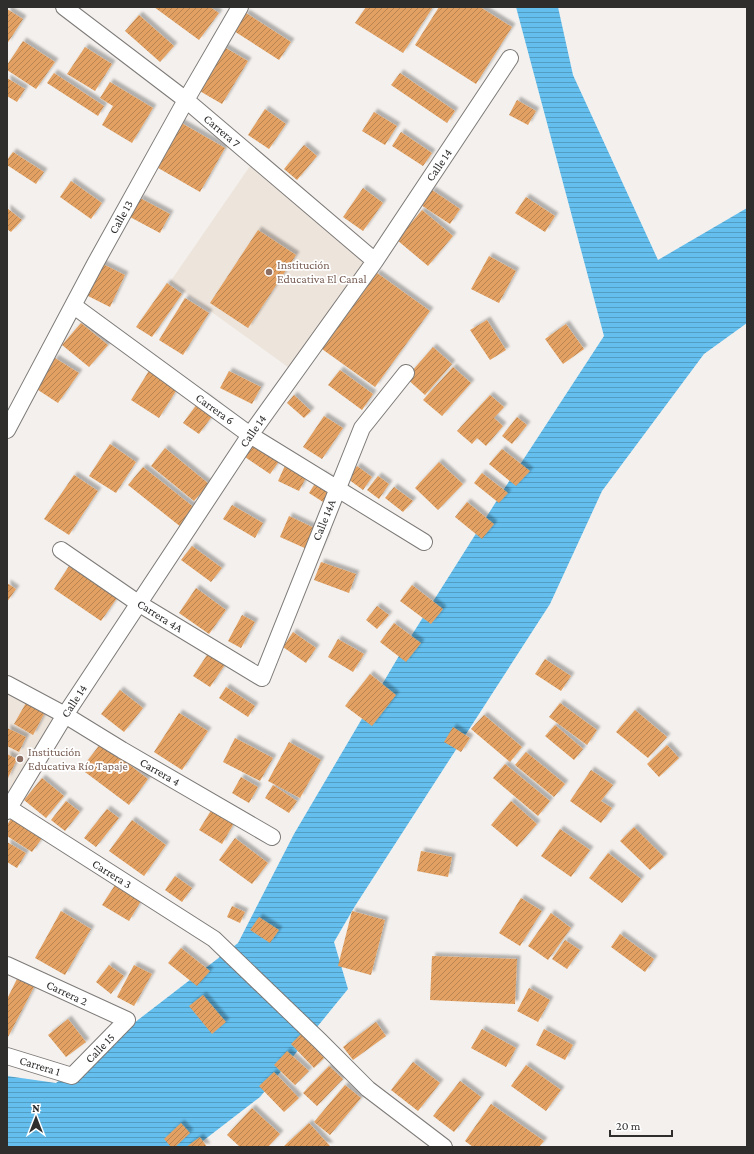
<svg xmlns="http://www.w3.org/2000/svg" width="754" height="1154" font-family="'Crimson Pro',serif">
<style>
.built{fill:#ede4db}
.water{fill:url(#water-rules)}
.building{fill:url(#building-hatch);filter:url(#shadow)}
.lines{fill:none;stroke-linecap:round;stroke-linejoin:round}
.minor-casing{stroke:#7d7a78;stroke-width:18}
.minor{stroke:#fff;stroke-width:16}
.education-dot{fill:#8d6e63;stroke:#fff;stroke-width:1.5}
.labels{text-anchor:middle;stroke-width:3.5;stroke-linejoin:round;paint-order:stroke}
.street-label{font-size:12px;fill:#2f2e2d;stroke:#fff}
.education-label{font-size:12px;fill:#785e54;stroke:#fff;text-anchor:start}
</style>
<defs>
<pattern id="water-rules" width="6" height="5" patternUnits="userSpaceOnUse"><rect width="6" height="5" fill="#64bfef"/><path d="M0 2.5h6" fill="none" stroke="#539cc2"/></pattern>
<pattern id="building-hatch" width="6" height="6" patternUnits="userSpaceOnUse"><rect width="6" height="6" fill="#e2a162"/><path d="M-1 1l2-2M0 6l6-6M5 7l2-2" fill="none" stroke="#b88451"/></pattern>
<filter id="shadow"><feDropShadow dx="3.5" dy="-3.5" stdDeviation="1" flood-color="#0004"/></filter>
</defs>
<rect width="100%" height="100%" fill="#f3f0ed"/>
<!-- built -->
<path class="built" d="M250 166 369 261 292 370 170 282Z
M7 692 58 717 7 800Z"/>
<!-- water -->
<path class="water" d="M516 7H558L573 75 658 260 747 208V323L704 354 602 491 550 604 355 906 334 942 348 989 260 1097 195 1147H7V1076L56 1083 238 943 294 834 403 649 506 486 604 336Z"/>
<!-- building -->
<path class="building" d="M154 7H210L219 13 199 40Z
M366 7H433L403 53 355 23Z
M439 7H480L512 27 476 84 415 45Z
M7 9 23 19 7 44Z
M246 13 291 42 279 60 234 31Z
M139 15 174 46 160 62 125 31Z
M23 41 55 62 36 89 7 70V65Z
M85 47 112 64 95 91 67 74Z
M224 47 248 61 222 104 198 90Z
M54 73 104 106 98 116 47 83Z
M400 73 455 111 447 123 391 85Z
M7 78 25 89 17 102 7 96Z
M110 82 153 108 132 143 102 125 113 106 100 98Z
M517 100 536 111 528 125 509 115Z
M265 109 286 124 269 149 248 135Z
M374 112 397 126 385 145 362 131Z
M178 121 225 148 200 192 153 165Z
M401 132 432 153 423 166 392 146Z
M304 145 317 156 297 180 284 169Z
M13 152 44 172 36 184 7 165V160Z
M71 181 102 203 91 219 60 197Z
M363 188 383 203 363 231 343 217Z
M432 190 460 209 450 224 421 205Z
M526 197 555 216 545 232 515 213Z
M140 198 170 214 160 233 130 217Z
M7 208 22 220 11 232 7 229Z
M422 210 453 236 428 266 397 240Z
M258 230 296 255 248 328 210 303Z
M489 256 516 271 499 303 471 289Z
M101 263 125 275 110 307 86 295Z
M377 273 430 311 375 387 322 349Z
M167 283 182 294 152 337 136 327Z
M185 298 209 313 183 355 159 340Z
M487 320 506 350 490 360 470 330Z
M81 323 108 345 89 367 62 345Z
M566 324 584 349 563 364 545 339Z
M433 347 452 364 425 395 406 378Z
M55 358 79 373 58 403 35 388Z
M453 367 471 383 442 416 423 400Z
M150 369 179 386 159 418 131 400Z
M340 370 373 394 362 410 328 385Z
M229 371 261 387 252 404 220 388Z
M294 395 311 411 304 418 287 403Z
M490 395 504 407 494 418 503 426 486 446 477 438 472 444 457 431Z
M203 396 218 408 199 434 183 423Z
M324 416 343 428 322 459 303 447Z
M517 417 527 425 512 444 502 436Z
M256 440 282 457 270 474 245 457Z
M110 444 136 462 116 493 89 476Z
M165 448 209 484 194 501 151 466Z
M502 449 530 471 516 486 489 464Z
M288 459 310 470 299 491 278 481Z
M439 462 463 484 438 510 415 488Z
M357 466 372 477 363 490 348 479Z
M143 467 196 509 181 527 128 485Z
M482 473 508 493 499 503 474 483Z
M321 474 346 490 334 509 309 493Z
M74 475 98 491 69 535 44 519Z
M378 476 389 484 379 499 367 490Z
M394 487 413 501 403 512 385 498Z
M467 502 494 524 482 539 455 517Z
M232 505 263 523 255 538 223 519Z
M289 516 327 534 318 554 280 537Z
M192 546 222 568 211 582 181 560Z
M321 562 356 574 349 593 314 580Z
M69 566 117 598 101 621 54 589Z
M7 583 16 589 7 602Z
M412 585 443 609 431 624 400 601Z
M196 588 226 610 209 634 179 613Z
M377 606 389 615 377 629 366 620Z
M242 615 255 622 241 648 228 641Z
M394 623 421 643 406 662 380 642Z
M293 632 316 648 306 663 283 647Z
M338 639 364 654 353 672 328 657Z
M209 652 226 663 210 687 193 676Z
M545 659 571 676 561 691 535 674Z
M370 674 396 695 372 726 345 706Z
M226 687 255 706 248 717 219 698Z
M120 690 143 708 124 732 101 714Z
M26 703 44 714 33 735 14 724Z
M560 703 597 730 587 745 549 717Z
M635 710 667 737 648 758 616 732Z
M179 713 208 731 182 770 154 752Z
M484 715 522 747 510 762 471 729Z
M555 725 583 749 574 760 545 736Z
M453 727 470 738 461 752 444 742Z
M7 728 26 737 19 752 7 746Z
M235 738 273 758 260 781 223 762Z
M289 742 321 760 300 798 268 781Z
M101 743 148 779 129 805 81 769Z
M667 745 679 758 659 777 647 764Z
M526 752 565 784 554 797 515 765Z
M7 754 17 759 7 780Z
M505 764 550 801 538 816 493 778Z
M591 770 613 785 601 801 612 808 601 823 570 801Z
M241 777 258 787 249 803 232 793Z
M42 778 64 796 46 818 24 800Z
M273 785 297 801 289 813 265 798Z
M66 801 80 812 65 831 51 820Z
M511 801 537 824 517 847 491 825Z
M107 809 119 818 96 847 84 838Z
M212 809 234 823 222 844 199 830Z
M14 814 45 834 32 852 7 836V825Z
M132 820 166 845 144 876 109 851Z
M634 827 664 857 650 870 620 841Z
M560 829 590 850 571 877 541 856Z
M235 838 268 863 252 884 219 860Z
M7 842 26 853 17 868 7 862Z
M421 851 452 857 448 877 417 871Z
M608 853 641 879 622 903 589 878Z
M175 876 192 888 182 902 165 890Z
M115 885 141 901 129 921 102 905Z
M521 898 542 911 520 946 499 933Z
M232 906 245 912 240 923 227 917Z
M61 911 91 929 65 975 35 958Z
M352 911 385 920 371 975 338 966Z
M551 913 571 928 548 960 528 946Z
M259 917 279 930 270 943 250 930Z
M620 934 654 959 645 972 611 947Z
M565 940 580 950 567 969 552 959Z
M181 948 210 971 197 986 168 963Z
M432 956 517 959 515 1004 430 1000Z
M109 965 124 976 111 994 96 982Z
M134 965 152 974 134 1006 117 997Z
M17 979 34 987 7 1039V999Z
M529 988 550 1000 538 1022 517 1011Z
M203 995 226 1022 212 1034 189 1006Z
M68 1019 86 1042 66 1057 48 1035Z
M376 1022 386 1036 353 1060 343 1047Z
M482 1029 516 1048 506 1067 471 1048Z
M544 1029 573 1045 565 1060 536 1045Z
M301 1034 324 1058 314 1068 291 1044Z
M287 1051 309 1071 295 1085 274 1065Z
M413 1062 440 1083 418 1111 391 1090Z
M526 1065 561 1090 546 1111 511 1086Z
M329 1066 343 1079 317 1106 303 1093Z
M274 1072 299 1098 284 1112 259 1086Z
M460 1081 481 1097 454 1132 433 1116Z
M345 1085 361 1098 330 1135 314 1122Z
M491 1104 544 1141 539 1147H473L465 1141Z
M252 1108 280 1134 268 1147H240L227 1135Z
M181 1123 190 1133 175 1147H171L164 1139Z
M309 1123 330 1146 283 1147Z
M200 1137 207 1147H186Z"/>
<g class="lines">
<defs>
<path id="minor" d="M64 7 186 100 375 261
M74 306 250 435 424 542
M7 430 95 264 186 100 240 7
M61 550 138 603 262 678 362 428 406 373
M7 684 65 715 122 750 272 837
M9 808 214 939 320 1041 368 1089 444 1147
M7 811 65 715 250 435 375 261 510 58
M7 965 127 1020 72 1076 7 1056"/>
</defs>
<!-- minor casing -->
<use href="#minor" class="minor-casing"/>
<!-- minor -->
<use href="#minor" class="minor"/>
</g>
<!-- markers -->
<g class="education-dot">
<circle cx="269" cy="272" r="4"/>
<circle cx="20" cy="759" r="4"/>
</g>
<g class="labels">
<!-- street labels -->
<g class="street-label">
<text transform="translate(222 131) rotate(40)" y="4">Carrera 7</text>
<text transform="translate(439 165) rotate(-56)" y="4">Calle 14</text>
<text transform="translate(121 217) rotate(-61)" y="4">Calle 13</text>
<text transform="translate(215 409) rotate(36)" y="4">Carrera 6</text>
<text transform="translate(253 431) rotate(-55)" y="4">Calle 14</text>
<text transform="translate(324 520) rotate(-68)" y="4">Calle 14A</text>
<text transform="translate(160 616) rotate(32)" y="4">Carrera 4A</text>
<text transform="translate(74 701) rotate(-57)" y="4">Calle 14</text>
<text transform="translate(160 772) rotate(30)" y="4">Carrera 4</text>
<text transform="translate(112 874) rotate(32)" y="4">Carrera 3</text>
<text transform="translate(67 993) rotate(25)" y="4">Carrera 2</text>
<text transform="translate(100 1048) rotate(-46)" y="4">Calle 15</text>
<text transform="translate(40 1066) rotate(17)" y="4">Carrera 1</text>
</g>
<!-- education labels -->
<g class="education-label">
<text x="277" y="269">Institución<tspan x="277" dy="14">Educativa El Canal</tspan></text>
<text x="28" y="756">Institución<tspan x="28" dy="14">Educativa Río Tapaje</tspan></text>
</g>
</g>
<!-- border -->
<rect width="754" height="1154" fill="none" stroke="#2f2e2d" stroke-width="16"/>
<!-- north arrow -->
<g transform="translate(36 1118)" stroke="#ffffff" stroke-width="3" paint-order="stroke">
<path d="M0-3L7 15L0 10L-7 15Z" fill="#2f2e2d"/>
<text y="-6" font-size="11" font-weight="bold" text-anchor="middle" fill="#2f2e2d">N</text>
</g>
<!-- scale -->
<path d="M610 1130v6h62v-6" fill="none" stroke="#2f2e2d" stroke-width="2"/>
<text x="616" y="1130" font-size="12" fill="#2f2e2d" stroke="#ffffff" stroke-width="3" paint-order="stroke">20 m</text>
</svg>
